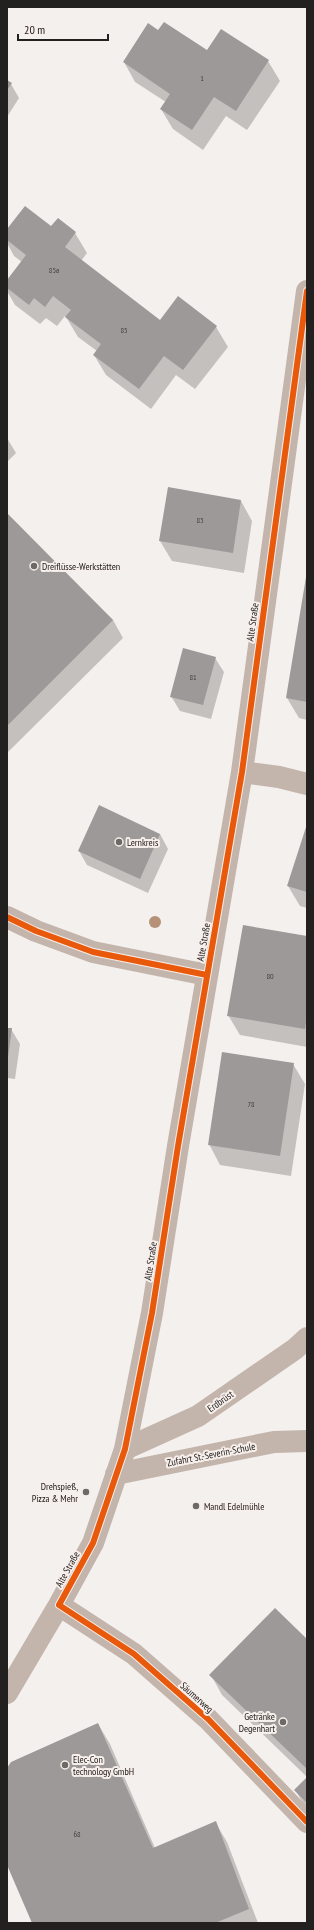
<svg xmlns="http://www.w3.org/2000/svg" width="314" height="1930" font-family="'PT Sans Narrow',sans-serif">
<style>
.shadow{fill:#0003}
.building{fill:#9c9998}
.lines{fill:none;stroke-linecap:round;stroke-linejoin:round}
.minor{stroke:#c4b5ac;stroke-width:22}
.cycleway-casing{stroke:#f7efeb;stroke-width:8}
.cycleway{stroke:#e8590c;stroke-width:6}
.tree{fill:#b49177}
.poi-dot{fill:#6c6967;stroke:#f7efeb;stroke-width:1.5}
.labels{text-anchor:middle;stroke-width:4;stroke-linejoin:round;paint-order:stroke}
.number-label{font-size:8px;fill:#413f3d}
.poi-label{font-size:10px;fill:#23211f;stroke:#f7efeb;text-anchor:start}
.street-label{font-size:10px;fill:#23211f;stroke:#f7efeb}
</style>
<rect width="100%" height="100%" fill="#f4f0ee"/>
<!-- shadow -->
<path class="shadow" d="M221 30 268 61 280 81 247 130 226 116 203 150 173 129 161 109 166 102 135 82 124 62 159 32 207 52Z
M7 81 11 84 19 98 7 117Z
M58 219 75 233 87 253 81 261 160 321 216 327 228 347 195 389 176 375 151 409 106 375 94 355 97 351 78 337 66 317 65 316 57 326 46 318 40 324 15 305 7 291V281L22 262 14 256 7 243V230L51 227Z
M7 438 16 453 7 462Z
M241 501 252 521 244 573 172 561 160 541Z
M7 515 113 620 123 638 7 753Z
M307 578V720L299 718 287 698Z
M215 658 224 672 211 719 180 711 171 696Z
M307 826V908L300 906 288 886Z
M160 834 168 849 148 893 87 865 79 851Z
M307 937V1047L240 1035 228 1015Z
M7 1029H11L20 1044 15 1079 7 1078Z
M293 1064 305 1084 291 1176 220 1165 209 1144Z
M307 1641V1777L222 1695 211 1675Z
M98 1724 110 1744 155 1848 215 1822 227 1842 258 1923H33L7 1862V1770Z
M307 1779V1810L296 1791Z"/>
<!-- building -->
<path class="building" d="M164 22 207 50 221 29 269 60 236 111 214 97 192 130 160 109 170 94 123 62 148 23 158 30Z
M7 80 12 83 7 90Z
M25 206 51 226 58 218 76 232 65 247 160 320 178 296 217 326 183 370 164 356 139 389 93 355 101 344 65 317 71 310 53 296 45 307 34 298 29 305 7 288V280L26 255 7 240V229Z
M168 487 241 500 233 553 159 541Z
M7 513 113 620 7 726Z
M306 577H307V702L286 698Z
M183 648 216 657 203 705 170 697Z
M99 805 160 834 140 879 78 851Z
M307 824V892L287 886Z
M243 925 307 936V1016L305 1029 227 1016Z
M7 1028H12L8 1057H7Z
M222 1052 294 1063 280 1156 208 1145Z
M275 1608 307 1639V1769L209 1675Z
M98 1723 153 1848 216 1821 249 1909 215 1923H32L7 1865V1768L11 1762Z
M307 1777V1803L294 1790Z"/>
<g class="lines">
<!-- minor -->
<path class="minor" d="M242 772 279 777 307 784
M7 917 36 931 93 952 207 975
M125 1449 198 1416 295 1349 307 1338
M116 1474 274 1442 307 1441
M59 1605 134 1654 208 1719 307 1822
M7 1693 59 1605 93 1543 125 1449 152 1313 178 1146 242 772 307 291"/>
<defs>
<path id="cycleway" d="M307 291 242 772 178 1146 152 1313 125 1449 93 1543 59 1605 134 1654 208 1719 307 1822
M7 917 36 931 93 952 207 975"/>
</defs>
<!-- cycleway casing -->
<use href="#cycleway" class="cycleway-casing"/>
<!-- cycleway -->
<use href="#cycleway" class="cycleway"/>
</g>
<!-- trees -->
<circle class="tree" cx="155" cy="922" r="6"/>
<!-- markers -->
<g class="poi-dot">
<circle cx="34" cy="566" r="4"/>
<circle cx="119" cy="842" r="4"/>
<circle cx="86" cy="1492" r="4"/>
<circle cx="196" cy="1506" r="4"/>
<circle cx="283" cy="1722" r="4"/>
<circle cx="65" cy="1765" r="4"/>
</g>
<g class="labels">
<!-- number labels -->
<g class="number-label">
<text x="202" y="81">1</text>
<text x="54" y="273">85a</text>
<text x="124" y="333">85</text>
<text x="200" y="523">83</text>
<text x="193" y="680">81</text>
<text x="270" y="979">80</text>
<text x="251" y="1107">78</text>
<text x="77" y="1837">68</text>
</g>
<!-- poi labels -->
<g class="poi-label">
<text x="42" y="570">Dreiflüsse-Werkstätten</text>
<text x="127" y="846">Lernkreis</text>
<text x="78" y="1490" text-anchor="end">Drehspieß,<tspan x="78" dy="12">Pizza &amp; Mehr</tspan></text>
<text x="204" y="1510">Mandl Edelmühle</text>
<text x="275" y="1720" text-anchor="end">Getränke<tspan x="275" dy="12">Degenhart</tspan></text>
<text x="73" y="1763">Elec-Con<tspan x="73" dy="12">technology GmbH</tspan></text>
</g>
<!-- street labels -->
<g class="street-label">
<text transform="translate(252 622) rotate(-82)" y="4">Alte Straße</text>
<text transform="translate(203 942) rotate(-80)" y="4">Alte Straße</text>
<text transform="translate(150 1261) rotate(-81)" y="4">Alte Straße</text>
<text transform="translate(220 1401) rotate(-35)" y="4">Erdbrüst</text>
<text transform="translate(211 1454) rotate(-11)" y="4">Zufahrt St.-Severin-Schule</text>
<text transform="translate(67 1569) rotate(-61)" y="4">Alte Straße</text>
<text transform="translate(197 1697) rotate(42)" y="4">Säumerweg</text>
</g>
</g>
<!-- border -->
<rect width="314" height="1930" fill="none" stroke="#23211f" stroke-width="16"/>
<!-- scale -->
<path d="M18 34v6h90v-6" fill="none" stroke="#23211f" stroke-width="2"/>
<text x="24" y="34" font-size="12" fill="#23211f" stroke="#f7efeb" stroke-width="3" paint-order="stroke">20 m</text>
</svg>
